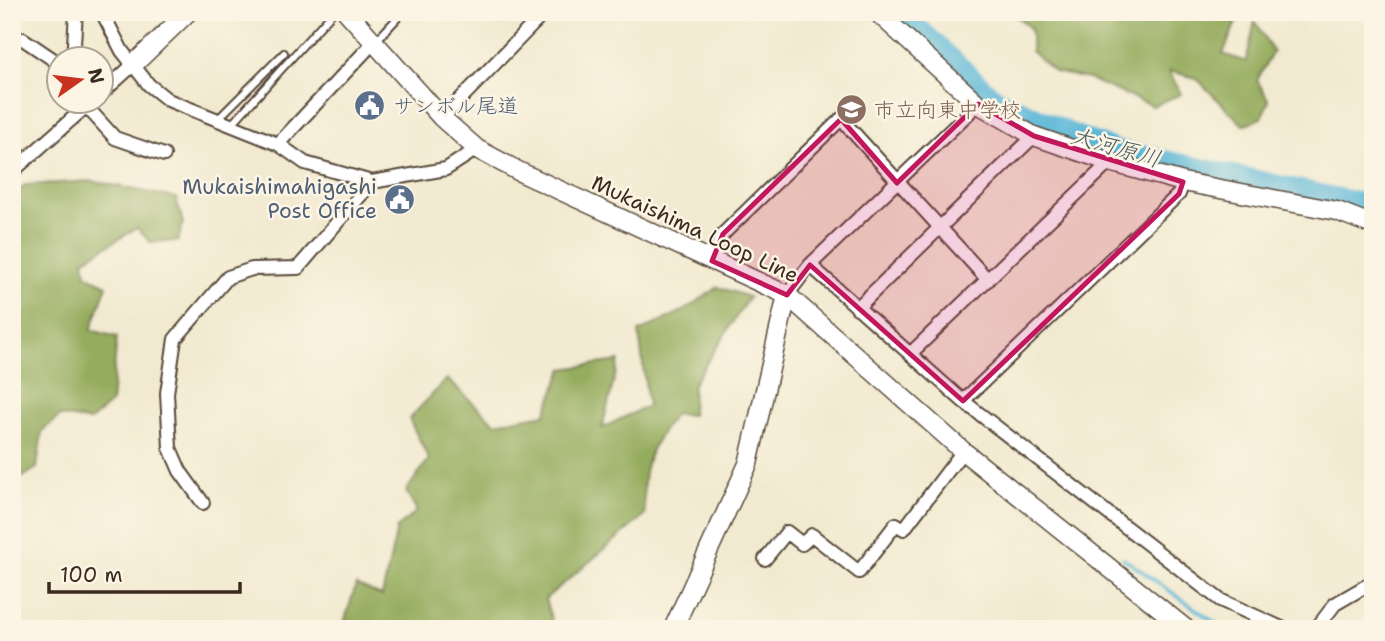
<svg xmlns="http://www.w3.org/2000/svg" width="1385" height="641" font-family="'Shantell Sans','Klee One',sans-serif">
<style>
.forest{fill:#94ac5d;stroke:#686b3e;stroke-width:2}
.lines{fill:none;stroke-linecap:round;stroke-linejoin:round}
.stream{stroke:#5ab7d8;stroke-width:3.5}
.river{stroke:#5ab7d8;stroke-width:23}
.lane-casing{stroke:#564739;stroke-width:10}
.street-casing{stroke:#564739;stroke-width:16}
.secondary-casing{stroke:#564739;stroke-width:21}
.lane{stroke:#fff;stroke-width:6}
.street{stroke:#fff;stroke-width:12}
.secondary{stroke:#fff;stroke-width:18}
.marked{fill:#c2185b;fill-opacity:0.2;stroke:#c2185b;stroke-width:5;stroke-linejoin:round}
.labels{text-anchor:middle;stroke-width:5;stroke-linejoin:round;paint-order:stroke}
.service-label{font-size:21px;fill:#4e5e75;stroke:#fcf5e5;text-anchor:start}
.education-label{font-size:21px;fill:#785e54;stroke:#fcf5e5;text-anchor:start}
.street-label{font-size:21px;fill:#3b2a1e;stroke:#fcf5e5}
.water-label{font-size:23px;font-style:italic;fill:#465b5f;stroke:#fcf5e5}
</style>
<rect width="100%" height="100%" fill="#fcf5e5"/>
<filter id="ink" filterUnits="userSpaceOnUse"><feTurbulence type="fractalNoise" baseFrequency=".0143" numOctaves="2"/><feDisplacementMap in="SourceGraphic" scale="14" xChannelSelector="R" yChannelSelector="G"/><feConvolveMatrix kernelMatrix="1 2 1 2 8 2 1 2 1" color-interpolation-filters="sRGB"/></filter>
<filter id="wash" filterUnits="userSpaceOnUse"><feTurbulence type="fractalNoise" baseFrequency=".00686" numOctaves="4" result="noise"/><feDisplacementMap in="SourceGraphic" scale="28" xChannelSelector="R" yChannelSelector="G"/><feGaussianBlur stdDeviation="1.57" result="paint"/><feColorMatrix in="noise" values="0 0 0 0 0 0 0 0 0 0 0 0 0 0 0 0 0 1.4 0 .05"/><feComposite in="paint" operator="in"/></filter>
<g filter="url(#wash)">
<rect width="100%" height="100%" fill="#f2ead0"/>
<!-- forest -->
<path class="forest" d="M1012 12H1240L1223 54 1246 62 1255 21 1273 52 1257 80 1269 101 1261 118 1243 125 1196 78 1169 71 1181 94 1153 106 1088 79 1055 72 1031 51V29Z
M92 181 176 198 183 223 178 241 150 242 137 228 84 260 86 275 107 285 91 330 117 337 111 403 90 421 60 416 42 431 37 468 12 484V198L25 185Z
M718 287 749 297 693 384 692 415 675 414C647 450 640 469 645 515L545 599 554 627 531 629 522 624 511 629H342L356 585 382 596 397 528 417 511 406 491 429 459 409 419 447 379 495 423 545 414 563 369 619 361 602 428 648 406 639 332 683 311Z"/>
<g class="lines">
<!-- stream -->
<path class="stream" d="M1123 558 1224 629"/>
<!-- river -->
<path class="river" d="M895 12 921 32 992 98 1071 135 1116 151 1373 207"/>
</g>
</g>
<g filter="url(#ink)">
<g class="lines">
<defs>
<path id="lane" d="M376 41 403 12
M218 119 284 53
M231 125 333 12"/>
<path id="street" d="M102 12 122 51 149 85 168 100 278 144 305 163 372 182 446 169 477 149
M23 39 60 64
M73 60 76 12
M102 93 133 65
M86 106 115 138 164 155
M442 118 545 12
M278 144 374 42
M12 172 91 102
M712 261 723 234 841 119 988 280
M810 265 963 401 1220 600 1284 629
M787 295 810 265 978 104
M857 308 1034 136
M910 354 1110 162
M963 401 1179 194 1183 182
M203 503 180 471 170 448 167 393 175 339 228 277 252 269 298 268 372 182
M765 559 787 532 802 544 812 535 859 572 896 524 904 529 963 451
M1316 629 1335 604 1373 582"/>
<path id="secondary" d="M347 12 442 118 477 149 520 172 787 295 963 451 1186 629
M877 12 978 104 1034 136 1110 162 1183 182 1337 211 1373 225
M133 65 188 12
M673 629 748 464 787 295"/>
</defs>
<!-- lane casing -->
<use href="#lane" class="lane-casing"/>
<!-- street casing -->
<use href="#street" class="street-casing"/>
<!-- secondary casing -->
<use href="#secondary" class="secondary-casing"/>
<!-- lane -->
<use href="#lane" class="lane"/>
<!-- street -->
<use href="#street" class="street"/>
<!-- secondary -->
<use href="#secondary" class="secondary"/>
</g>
</g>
<!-- marked area -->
<path class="marked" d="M978 104 1034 136 1183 182 1179 194 963 401 810 265 787 295 712 261 723 234 841 119 897 183Z"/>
<!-- icons -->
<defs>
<symbol id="civic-disc" viewBox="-11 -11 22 22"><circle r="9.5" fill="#5c6f8a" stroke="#fcf5e5"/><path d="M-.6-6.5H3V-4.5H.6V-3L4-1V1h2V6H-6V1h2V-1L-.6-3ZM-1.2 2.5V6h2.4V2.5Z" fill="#fff"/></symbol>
<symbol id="school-disc" viewBox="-11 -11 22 22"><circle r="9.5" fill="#8d6e63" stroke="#fcf5e5"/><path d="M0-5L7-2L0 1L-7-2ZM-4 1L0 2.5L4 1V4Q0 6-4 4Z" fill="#fff"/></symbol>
</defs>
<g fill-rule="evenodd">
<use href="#civic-disc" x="352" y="88" width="35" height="35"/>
<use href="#school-disc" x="834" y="92" width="35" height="35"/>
<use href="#civic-disc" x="382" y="182" width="35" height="35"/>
</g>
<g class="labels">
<!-- service labels -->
<g class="service-label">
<text x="393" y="113">サンボル尾道</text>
<text x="377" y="194" text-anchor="end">Mukaishimahigashi<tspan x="377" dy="24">Post Office</tspan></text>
</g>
<!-- education labels -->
<g class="education-label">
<text x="874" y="117">市立向東中学校</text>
</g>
<!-- street labels -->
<g class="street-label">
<text transform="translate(695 229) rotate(25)" y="7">Mukaishima Loop Line</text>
</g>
<!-- water labels -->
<g class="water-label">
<text transform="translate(1116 147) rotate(16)" y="8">大河原川</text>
</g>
</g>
<!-- margin -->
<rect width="1385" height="641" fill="none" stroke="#fcf5e5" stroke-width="42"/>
<!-- north arrow -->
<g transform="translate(80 80) rotate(76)"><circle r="33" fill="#fcf5e5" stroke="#afa495" stroke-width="2"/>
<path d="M0-5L12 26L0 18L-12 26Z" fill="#c8321e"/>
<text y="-10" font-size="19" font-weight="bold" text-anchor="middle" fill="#3b2a1e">N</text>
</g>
<!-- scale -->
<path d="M49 582v10h191v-10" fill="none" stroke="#3b2a1e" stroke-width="3.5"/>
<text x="60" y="582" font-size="21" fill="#3b2a1e" stroke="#fcf5e5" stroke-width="5" paint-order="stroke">100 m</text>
</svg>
